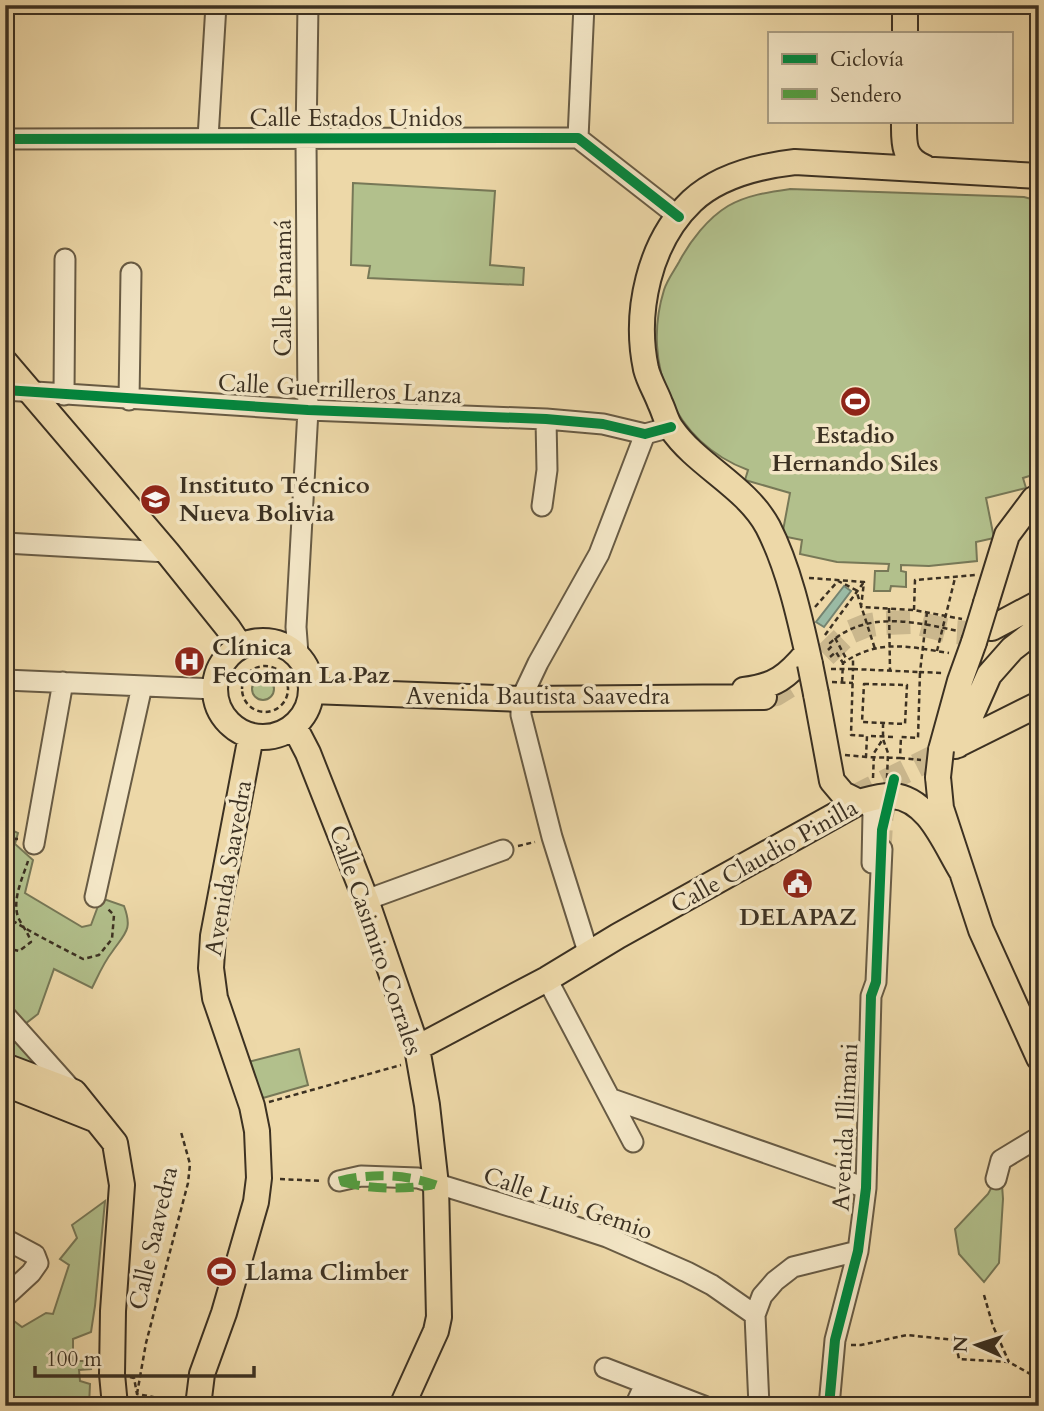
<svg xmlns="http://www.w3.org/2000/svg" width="1044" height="1411" font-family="Cardo,serif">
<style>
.green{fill:#b2c08c;stroke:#777857;stroke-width:2}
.water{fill:#9abaa4;stroke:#748370;stroke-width:2}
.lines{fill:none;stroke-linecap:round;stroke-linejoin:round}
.minor-tunnel{stroke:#cab78d;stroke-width:19;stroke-dasharray:19 10;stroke-linecap:butt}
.major-tunnel{stroke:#cab78d;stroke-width:24;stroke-dasharray:24 12;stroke-linecap:butt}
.minor-casing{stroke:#685b44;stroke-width:23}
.major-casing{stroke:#3c3122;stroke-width:28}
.path{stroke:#3c3122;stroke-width:2.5;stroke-dasharray:5 3.5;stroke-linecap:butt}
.minor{stroke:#f3e6c6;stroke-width:19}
.major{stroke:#edd8a8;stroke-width:24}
.major-bridge-casing{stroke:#3c3122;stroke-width:28;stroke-linecap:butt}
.major-bridge{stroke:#edd8a8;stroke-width:24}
.quiet{stroke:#529e40;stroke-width:9;stroke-dasharray:18 9;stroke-linecap:butt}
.cycleway-casing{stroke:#f3e6c6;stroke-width:15}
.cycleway{stroke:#00873e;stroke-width:10}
.labels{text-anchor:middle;stroke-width:7;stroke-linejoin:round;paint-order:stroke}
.street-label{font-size:24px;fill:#3c3122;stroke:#f3e6c6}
.poi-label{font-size:24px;font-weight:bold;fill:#3c3122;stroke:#f3e6c6;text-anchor:start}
</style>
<rect width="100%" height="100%" fill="#edd8a8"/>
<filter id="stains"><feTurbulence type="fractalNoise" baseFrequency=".00286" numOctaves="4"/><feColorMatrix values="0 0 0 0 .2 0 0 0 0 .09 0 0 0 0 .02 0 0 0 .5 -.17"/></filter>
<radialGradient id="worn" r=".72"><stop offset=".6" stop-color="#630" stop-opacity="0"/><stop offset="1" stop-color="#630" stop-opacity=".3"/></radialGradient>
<!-- green -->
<path class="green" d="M353 183 495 191 490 265 524 268 523 285 368 278 370 266 351 265Z
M790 189 1024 197 1039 201V473L1023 478 1026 488 986 498 994 538 976 542 977 561 929 566 901 565V571L906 572V587L891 586 890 591H874L875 571H888L889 564 837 562 800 554 802 540 782 536 790 493 745 480 748 470C674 443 641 364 664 290 667 280 674 271 679 262 690 241 708 218 728 206 747 195 769 192 790 189Z
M252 689a11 11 0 1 1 22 0a11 11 0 1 1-22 0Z
M5 827 18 833 15 844 33 860 25 893 82 927 91 925 101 898 124 906C133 930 125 933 112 952 104 962 98 976 92 988L54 969 38 1014 21 1027 5 1007Z
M5 1022 39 1064 34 1068 5 1057Z
M299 1049 308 1085 263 1098 248 1062Z
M1001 1170 1003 1199 999 1263 984 1282 959 1254 955 1229 988 1194Z
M105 1201 95 1306 91 1332 73 1339V1361H90L91 1369 79 1370 80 1381 90 1384 89 1406H5V1323L10 1318 22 1327 46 1313 53 1314 69 1265 60 1259 77 1238 72 1225Z"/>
<!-- water -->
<path class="water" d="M844 586 851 591 824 627 816 622Z"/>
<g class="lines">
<!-- minor-tunnel -->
<path class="minor-tunnel" d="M882 849 884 816 894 779"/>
<!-- major-tunnel -->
<path class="major-tunnel" d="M767 696 776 694 802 678 848 633 865 626 883 623 914 622 953 632 971 633 992 628
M852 798 954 747"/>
<defs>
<path id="minor" d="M208 138 216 5
M578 138 584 5
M5 139 578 138 679 217
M5 390 308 410 546 419 603 424 645 434 671 427
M64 395 65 259
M129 400 131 273
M542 506 547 470 546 419
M5 543 167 552
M298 654 296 627 308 410 306 140 308 5
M5 680 215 689
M859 802 869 805 873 813 872 863
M34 844 63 682
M95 897 142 686
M366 900 503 850
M589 955 552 837 521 715V699L538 663 599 554 645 434
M547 979 633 1142
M5 1015 72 1090
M612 1099 866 1188
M996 1179 1001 1160 1039 1137
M339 1181 361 1176 418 1178 555 1220 607 1237 687 1272 712 1285 755 1315
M5 1239 35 1255 38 1263 31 1273 5 1297
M605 1368 704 1406
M635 1406 645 1384
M759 1406 755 1315 762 1296 775 1281 793 1267 858 1251
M829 1406 835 1340 858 1251 866 1188 871 996 876 982 882 849"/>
<path id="major" d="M905 33V5
M904 121C904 142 902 158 924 167
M5 362 167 552 228 628 240 646
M986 603 1007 535 1034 499 1039 497
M992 628 1039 603
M215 689a48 48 0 1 1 96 0a48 48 0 1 1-96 0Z
M810 664C800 619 789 568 768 527 746 486 697 466 671 428 666 421 664 411 660 403 656 392 649 381 646 369 634 312 649 242 692 201 720 175 760 166 795 162L1039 176
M744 690C775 686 787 677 807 653
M311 691 521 699 764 697
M816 694 832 781 843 794 859 802
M294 726 308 753 366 900 417 1048 427 1105 436 1185 439 1317 436 1331 402 1406
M958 745 989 675 1012 649 1039 628
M955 746 1039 704
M941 750 960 681 974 642
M938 777 941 808 981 930 1039 1058
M417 1048 547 979 618 936 859 802C870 799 882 795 893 796 929 799 945 845 962 872
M5 1066 74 1092 115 1143 122 1185 113 1311 112 1374 115 1406
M11 1086 94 1119
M198 1406 202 1374 224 1313 256 1202 259 1178 257 1131 252 1106 215 998 211 968 213 936 251 736"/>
</defs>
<!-- minor casing -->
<use href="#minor" class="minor-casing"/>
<!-- major casing -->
<use href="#major" class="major-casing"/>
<!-- path -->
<path class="path" d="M809 578 864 582 861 607 914 610 962 619
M815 607 838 581 856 590 875 649
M889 608 890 671
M914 610 915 580 976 575
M927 612 920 672 943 673
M825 635 864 582
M835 638 847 660
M828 650 832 646 830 643C865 610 917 622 958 631
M937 651 955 578
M830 657 836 652 843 663
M242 689a23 23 0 1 1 46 0a23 23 0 1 1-46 0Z
M831 669H853V657
M853 669 920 672 918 738 901 737 900 758 866 757 867 736 851 735Z
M832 682 853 683
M842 682 843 663C880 638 909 647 949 653
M864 684 907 685 905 724 862 722Z
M883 723V739L888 753 887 778
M871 736 894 737
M845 755 866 757
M900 758 921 760
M873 778 874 753 883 739
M5 838 18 839
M518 846 535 842
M5 868 8 870 5 884
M5 916C30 932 56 945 83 959L99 955 112 939 114 915 108 909
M5 948 19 951 31 942C28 932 22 926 18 917 12 899 23 877 28 861
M269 1102 401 1065
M280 1179 322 1181
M984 1295 993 1326 1009 1362
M851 1345H861L907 1335 955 1340 959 1359 1009 1362 1039 1379
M130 1377 134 1378 137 1394 180 1402
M137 1394 146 1343 188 1183 190 1164 181 1132"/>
<!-- minor -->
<use href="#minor" class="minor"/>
<!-- major -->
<use href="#major" class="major"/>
<defs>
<path id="major-bridge" d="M974 642 986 603
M810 664 816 694
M938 777 941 750"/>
</defs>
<!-- major-bridge casing -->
<use href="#major-bridge" class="major-bridge-casing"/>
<!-- major-bridge -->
<use href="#major-bridge" class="major-bridge"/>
<!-- quiet -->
<path class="quiet" d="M339 1181C370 1173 406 1174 436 1185
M342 1182C370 1189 403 1190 432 1185"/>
<defs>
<path id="cycleway" d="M5 139 578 138 679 217
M5 390 308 410 546 419 603 424 645 434 671 427
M829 1406 835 1340 858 1251 866 1188 871 996 876 982 882 830 894 779"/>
</defs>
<!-- cycleway casing -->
<use href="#cycleway" class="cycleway-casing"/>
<!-- cycleway -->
<use href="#cycleway" class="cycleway"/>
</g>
<!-- icons -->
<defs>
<symbol id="stadium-disc" viewBox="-11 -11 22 22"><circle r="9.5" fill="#8f2418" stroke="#f3e6c6"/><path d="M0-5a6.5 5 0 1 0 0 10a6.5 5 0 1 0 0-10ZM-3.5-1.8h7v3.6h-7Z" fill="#fff"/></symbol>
<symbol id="university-disc" viewBox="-11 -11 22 22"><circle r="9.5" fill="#8f2418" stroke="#f3e6c6"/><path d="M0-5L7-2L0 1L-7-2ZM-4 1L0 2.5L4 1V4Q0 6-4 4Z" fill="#fff"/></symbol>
<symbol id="hospital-disc" viewBox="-11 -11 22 22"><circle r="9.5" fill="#8f2418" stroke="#f3e6c6"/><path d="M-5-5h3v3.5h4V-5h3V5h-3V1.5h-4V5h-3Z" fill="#fff"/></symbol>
<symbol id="civic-disc" viewBox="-11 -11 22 22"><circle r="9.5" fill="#8f2418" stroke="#f3e6c6"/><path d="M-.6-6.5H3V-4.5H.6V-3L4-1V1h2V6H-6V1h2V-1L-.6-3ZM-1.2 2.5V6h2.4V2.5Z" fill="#fff"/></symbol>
</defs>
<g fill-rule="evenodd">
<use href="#stadium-disc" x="838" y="384" width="35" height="35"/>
<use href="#university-disc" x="138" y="482" width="35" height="35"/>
<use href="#hospital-disc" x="172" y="644" width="35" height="35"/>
<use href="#civic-disc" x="780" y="866" width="35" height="35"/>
<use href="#stadium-disc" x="204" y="1254" width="35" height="35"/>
</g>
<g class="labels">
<!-- street labels -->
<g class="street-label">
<text x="356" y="126">Calle Estados Unidos</text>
<text transform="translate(283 288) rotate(-90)" y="8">Calle Panamá</text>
<text transform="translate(340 389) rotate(3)" y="8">Calle Guerrilleros Lanza</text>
<text x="538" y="704">Avenida Bautista Saavedra</text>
<text transform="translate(764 856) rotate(-29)" y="8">Calle Claudio Pinilla</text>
<text transform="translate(228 868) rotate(-80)" y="8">Avenida Saavedra</text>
<text transform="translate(376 940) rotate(71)" y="8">Calle Casimiro Corrales</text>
<text transform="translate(845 1127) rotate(-87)" y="8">Avenida Illimani</text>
<text transform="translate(568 1203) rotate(19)" y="8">Calle Luis Gemio</text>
<text transform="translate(153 1238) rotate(-77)" y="8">Calle Saavedra</text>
</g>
<!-- poi labels -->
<g class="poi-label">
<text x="855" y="443" text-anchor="middle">Estadio<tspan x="855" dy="28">Hernando Siles</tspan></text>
<text x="179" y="493">Instituto Técnico<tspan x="179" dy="28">Nueva Bolivia</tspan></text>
<text x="212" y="655">Clínica<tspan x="212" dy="28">Fecoman La Paz</tspan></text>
<text x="798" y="925" text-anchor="middle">DELAPAZ</text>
<text x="245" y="1280">Llama Climber</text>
</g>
</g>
<!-- margin -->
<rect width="1044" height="1411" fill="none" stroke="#edd8a8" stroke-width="28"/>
<rect x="7" y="7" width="1030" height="1397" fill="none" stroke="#3c3122" stroke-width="3.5"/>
<rect x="14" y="14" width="1016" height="1383" fill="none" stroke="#3c3122" stroke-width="2"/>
<!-- legend -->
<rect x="768" y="32" width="245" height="91" fill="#f3e6c6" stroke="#aa9e84" stroke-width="2"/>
<rect x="782" y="54" width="35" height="10" fill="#00873e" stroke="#aa9e84" stroke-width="2"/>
<text x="830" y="66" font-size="21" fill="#3c3122">Ciclovía</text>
<rect x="782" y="89" width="35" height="10" fill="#529e40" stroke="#aa9e84" stroke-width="2"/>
<text x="830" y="102" font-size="21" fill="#3c3122">Sendero</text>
<!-- north arrow -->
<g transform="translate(977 1345) rotate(273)" stroke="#f3e6c6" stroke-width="5" paint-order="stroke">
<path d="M0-5L12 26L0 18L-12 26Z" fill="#3c3122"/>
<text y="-10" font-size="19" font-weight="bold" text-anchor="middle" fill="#3c3122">N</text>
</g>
<!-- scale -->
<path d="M35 1366v10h219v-10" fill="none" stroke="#3c3122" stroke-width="3.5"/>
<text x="46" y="1366" font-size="21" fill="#3c3122" stroke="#f3e6c6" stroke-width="5" paint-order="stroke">100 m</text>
<rect width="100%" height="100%" filter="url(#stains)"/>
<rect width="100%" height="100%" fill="url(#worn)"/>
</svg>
